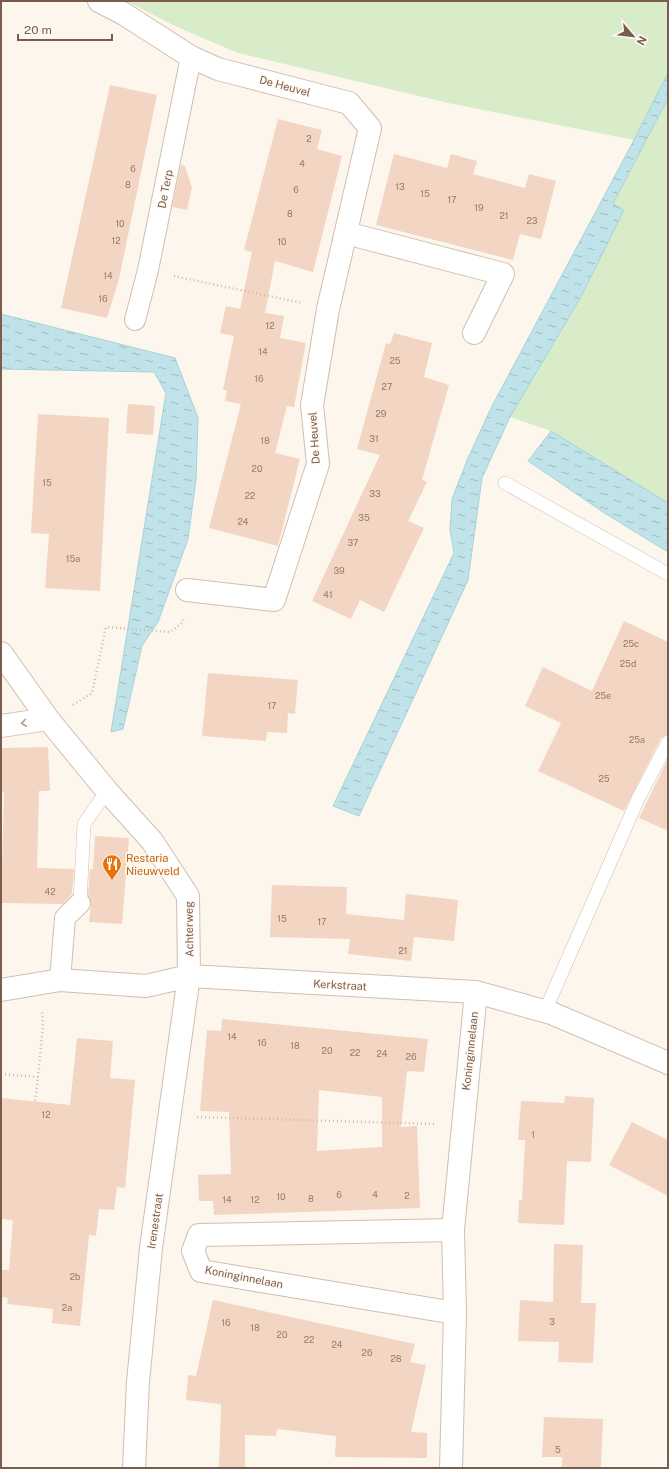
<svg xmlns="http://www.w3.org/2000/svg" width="669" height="1469" font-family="'Public Sans',sans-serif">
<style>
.grass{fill:#d8ecc9}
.water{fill:url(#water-ripples);stroke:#a5d3da}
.building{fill:#f3d5c3;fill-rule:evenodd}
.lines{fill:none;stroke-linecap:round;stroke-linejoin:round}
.service-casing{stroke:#d1beb0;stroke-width:14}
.pedestrian-casing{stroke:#d1beb0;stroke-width:22}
.minor-casing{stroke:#d1beb0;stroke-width:24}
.path{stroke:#d9b8a5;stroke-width:2.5;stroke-dasharray:1 3;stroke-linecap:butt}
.service{stroke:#fff;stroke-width:13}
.pedestrian{stroke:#fff;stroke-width:20}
.minor{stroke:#fff;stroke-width:22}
.oneway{stroke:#af9d94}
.labels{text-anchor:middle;stroke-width:3;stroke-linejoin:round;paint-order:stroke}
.number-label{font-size:9px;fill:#987a6a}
.street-label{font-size:11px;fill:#7a5c4d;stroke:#fffaf3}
.food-label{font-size:11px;fill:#c56008;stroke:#fffaf3;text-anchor:start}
</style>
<defs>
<pattern id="water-ripples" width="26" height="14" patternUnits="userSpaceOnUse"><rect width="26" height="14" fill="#bfe3e8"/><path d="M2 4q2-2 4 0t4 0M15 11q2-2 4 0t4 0" fill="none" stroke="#a0bbbe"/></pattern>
</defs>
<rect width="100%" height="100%" fill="#fdf6ec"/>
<!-- grass -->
<path class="grass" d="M126 1H668V73L634 140 448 103 238 53 177 27Z
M668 98V503L551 431 510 417 582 295 624 209 613 205Z"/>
<!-- water -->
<path class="water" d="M668 73V98L613 204 624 210 582 295 510 417 482 478 468 580 359 816 333 806 454 553 450 529 452 499 468 458 492 406 634 140Z
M1 314 175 358 198 418 196 480 188 539 158 622 142 646 123 729 111 732 166 393 154 372 1 369Z
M551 431 668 503V552L606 514 528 461Z"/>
<!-- building -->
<path class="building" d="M110 85 157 95 119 279 107 318 61 308Z
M278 119 322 130 317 149 342 156 313 272 275 261 265 313 284 316 280 338 306 343 294 407 287 406 275 453 300 459 278 546 209 528 241 404 225 401 227 390H223L234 336 220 333 226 306 240 309 252 252 244 250Z
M394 154 447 168 451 154 477 161 473 174 525 188 529 174 556 181 541 239 520 234 513 260 376 225Z
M181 165 185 166 192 188 187 210 172 207Z
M394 333 432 343 424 377 449 385 422 480 427 482 408 521 424 528 384 612 360 600 351 619 312 601 380 455 357 449 386 343 390 344Z
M128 404 155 406 153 435 126 433Z
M38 414 109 418 100 591 45 588 49 534 31 533Z
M624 621 668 642V734L661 738 624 811 538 771 561 723 525 706 543 667 592 691Z
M208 673 298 680 295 714 288 713 287 733 267 732 266 741 202 736Z
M48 747 50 791H39L37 868 74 869 72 894 63 904 1 903 4 792 1 793V748Z
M668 759V831L639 818Z
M95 836 129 838 122 924 89 922 91 906 88 895 90 869H93Z
M272 885 347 887 346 914 404 920 406 894 458 900 454 941 414 937 411 961 348 954 350 939 270 937Z
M222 1019 428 1039 424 1072 407 1071 401 1127 417 1126 420 1208 214 1215 213 1201H199L198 1175 231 1174 229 1112 200 1111 207 1030 221 1031ZM319 1090 382 1097V1147L317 1151Z
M77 1038 113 1041 110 1078 135 1080 125 1188 117 1187 114 1210 99 1209 96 1236 89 1235 80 1326 52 1323 53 1309 7 1304 8 1298 1 1297V1270H9L13 1220 1 1219V1098L70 1105Z
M565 1096 594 1098 591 1162 567 1161 564 1225 518 1223 519 1200H522L525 1140H518L521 1101 564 1103Z
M632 1122 668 1140V1196L609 1165Z
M554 1244 583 1245 581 1303H596L593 1363 558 1362 559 1342 518 1341 520 1300 553 1302Z
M213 1300 415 1344 410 1362 426 1365 411 1432 427 1433V1458L335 1457 336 1436 277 1429 276 1436 245 1435V1468H219L221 1404 186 1400 188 1375 196 1376Z
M544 1417 603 1419 601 1468H562V1457H542Z"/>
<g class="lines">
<defs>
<path id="service" d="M505 483 668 574
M80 903 84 824 107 791
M545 1011 638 799 668 742"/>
<path id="pedestrian" d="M135 320 148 270 191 57
M60 980 65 918 80 903"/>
<path id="minor" d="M99 1 124 14 191 57 218 69 349 103 370 128 328 309 312 405 318 464 274 600 187 590
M346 233 503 274 474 333
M1 653 48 719 107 791 152 841 188 896 189 976 151 1248 138 1382 134 1468
M1 726 48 719
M1 990 60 980 146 986 189 976 476 992 551 1013 668 1063
M453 1230 199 1235 193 1251 201 1271 455 1313
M451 1468 455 1313 453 1230 476 992"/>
</defs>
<!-- service casing -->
<use href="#service" class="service-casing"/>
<!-- pedestrian casing -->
<use href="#pedestrian" class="pedestrian-casing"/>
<!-- minor casing -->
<use href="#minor" class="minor-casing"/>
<!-- path -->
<path class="path" d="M174 276 302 303
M73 705 92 693 106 627 170 632 183 622V617
M1 1074 38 1077 35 1102
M38 1077 43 1026 42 1010
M197 1117 436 1124"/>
<!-- service -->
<use href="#service" class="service"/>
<!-- pedestrian -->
<use href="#pedestrian" class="pedestrian"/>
<!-- minor -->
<use href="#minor" class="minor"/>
</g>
<!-- one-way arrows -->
<defs><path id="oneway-chevron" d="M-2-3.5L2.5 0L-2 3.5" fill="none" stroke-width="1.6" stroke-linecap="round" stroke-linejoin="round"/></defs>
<use class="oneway" href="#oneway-chevron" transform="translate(24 723) rotate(172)"/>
<!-- icons -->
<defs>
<symbol id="restaurant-pin" viewBox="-11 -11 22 30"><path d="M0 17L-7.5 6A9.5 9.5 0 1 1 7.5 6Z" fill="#e8710a" stroke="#fffaf3"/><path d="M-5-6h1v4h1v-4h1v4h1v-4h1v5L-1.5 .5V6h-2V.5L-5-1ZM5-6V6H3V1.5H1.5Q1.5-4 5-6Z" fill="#fff"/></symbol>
</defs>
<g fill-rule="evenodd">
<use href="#restaurant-pin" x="101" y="853" width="22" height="30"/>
</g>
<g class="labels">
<!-- number labels -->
<g class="number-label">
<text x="309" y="142">2</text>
<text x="302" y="167">4</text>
<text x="133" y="172">6</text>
<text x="128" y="188">8</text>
<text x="400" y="190">13</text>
<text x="296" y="193">6</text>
<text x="425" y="197">15</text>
<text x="452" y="203">17</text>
<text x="479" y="211">19</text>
<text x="290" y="217">8</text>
<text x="504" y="219">21</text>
<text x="532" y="224">23</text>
<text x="120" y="227">10</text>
<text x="116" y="244">12</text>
<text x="282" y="245">10</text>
<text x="108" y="279">14</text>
<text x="103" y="302">16</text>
<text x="270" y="329">12</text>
<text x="263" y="355">14</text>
<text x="395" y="364">25</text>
<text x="259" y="382">16</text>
<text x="387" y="390">27</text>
<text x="381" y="417">29</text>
<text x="374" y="442">31</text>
<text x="265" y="444">18</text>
<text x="257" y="472">20</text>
<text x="47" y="486">15</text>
<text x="375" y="497">33</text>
<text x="250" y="499">22</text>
<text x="364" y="521">35</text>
<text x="243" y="525">24</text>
<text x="353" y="546">37</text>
<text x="73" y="562">15a</text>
<text x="339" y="574">39</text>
<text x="328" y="598">41</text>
<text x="631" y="647">25c</text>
<text x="628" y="667">25d</text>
<text x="603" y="699">25e</text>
<text x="272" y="709">17</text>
<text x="637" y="743">25a</text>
<text x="604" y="782">25</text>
<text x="50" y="895">42</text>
<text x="282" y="922">15</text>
<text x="322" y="925">17</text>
<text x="403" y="954">21</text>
<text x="232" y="1040">14</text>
<text x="262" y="1046">16</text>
<text x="295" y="1049">18</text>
<text x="327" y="1054">20</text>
<text x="355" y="1056">22</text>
<text x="382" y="1057">24</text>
<text x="411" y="1060">26</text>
<text x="46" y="1118">12</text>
<text x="533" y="1138">1</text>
<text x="339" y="1198">6</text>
<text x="375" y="1198">4</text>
<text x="407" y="1199">2</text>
<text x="281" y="1200">10</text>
<text x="311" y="1202">8</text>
<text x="227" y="1203">14</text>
<text x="255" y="1203">12</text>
<text x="75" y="1280">2b</text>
<text x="67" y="1311">2a</text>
<text x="552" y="1325">3</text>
<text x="226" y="1326">16</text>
<text x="255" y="1331">18</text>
<text x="282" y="1338">20</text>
<text x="309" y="1343">22</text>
<text x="337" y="1348">24</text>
<text x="367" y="1356">26</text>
<text x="396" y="1362">28</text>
<text x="558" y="1453">5</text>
</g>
<!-- street labels -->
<g class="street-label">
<text transform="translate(285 86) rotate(15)" y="4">De Heuvel</text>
<text transform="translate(165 189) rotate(-79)" y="4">De Terp</text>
<text transform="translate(314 438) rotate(-94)" y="4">De Heuvel</text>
<text transform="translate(189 929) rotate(-91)" y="4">Achterweg</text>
<text transform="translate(340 985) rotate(3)" y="4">Kerkstraat</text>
<text transform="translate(470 1051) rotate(-84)" y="4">Koninginnelaan</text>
<text transform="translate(155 1221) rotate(-82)" y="4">Irenestraat</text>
<text transform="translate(244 1277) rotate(11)" y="4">Koninginnelaan</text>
</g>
<!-- food labels -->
<g class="food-label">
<text x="126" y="862">Restaria<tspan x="126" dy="13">Nieuwveld</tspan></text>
</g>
</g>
<!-- border -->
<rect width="669" height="1469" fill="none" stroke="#7a5c4d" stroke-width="4"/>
<!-- north arrow -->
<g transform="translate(633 36) rotate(118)" stroke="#fffaf3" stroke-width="3" paint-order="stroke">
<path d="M0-3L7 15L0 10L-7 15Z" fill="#7a5c4d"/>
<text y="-6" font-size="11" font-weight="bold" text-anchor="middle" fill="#7a5c4d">N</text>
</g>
<!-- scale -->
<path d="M18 34v6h94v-6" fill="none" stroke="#7a5c4d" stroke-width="2"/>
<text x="24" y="34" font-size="12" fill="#7a5c4d" stroke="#fffaf3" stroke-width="3" paint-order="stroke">20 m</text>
</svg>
